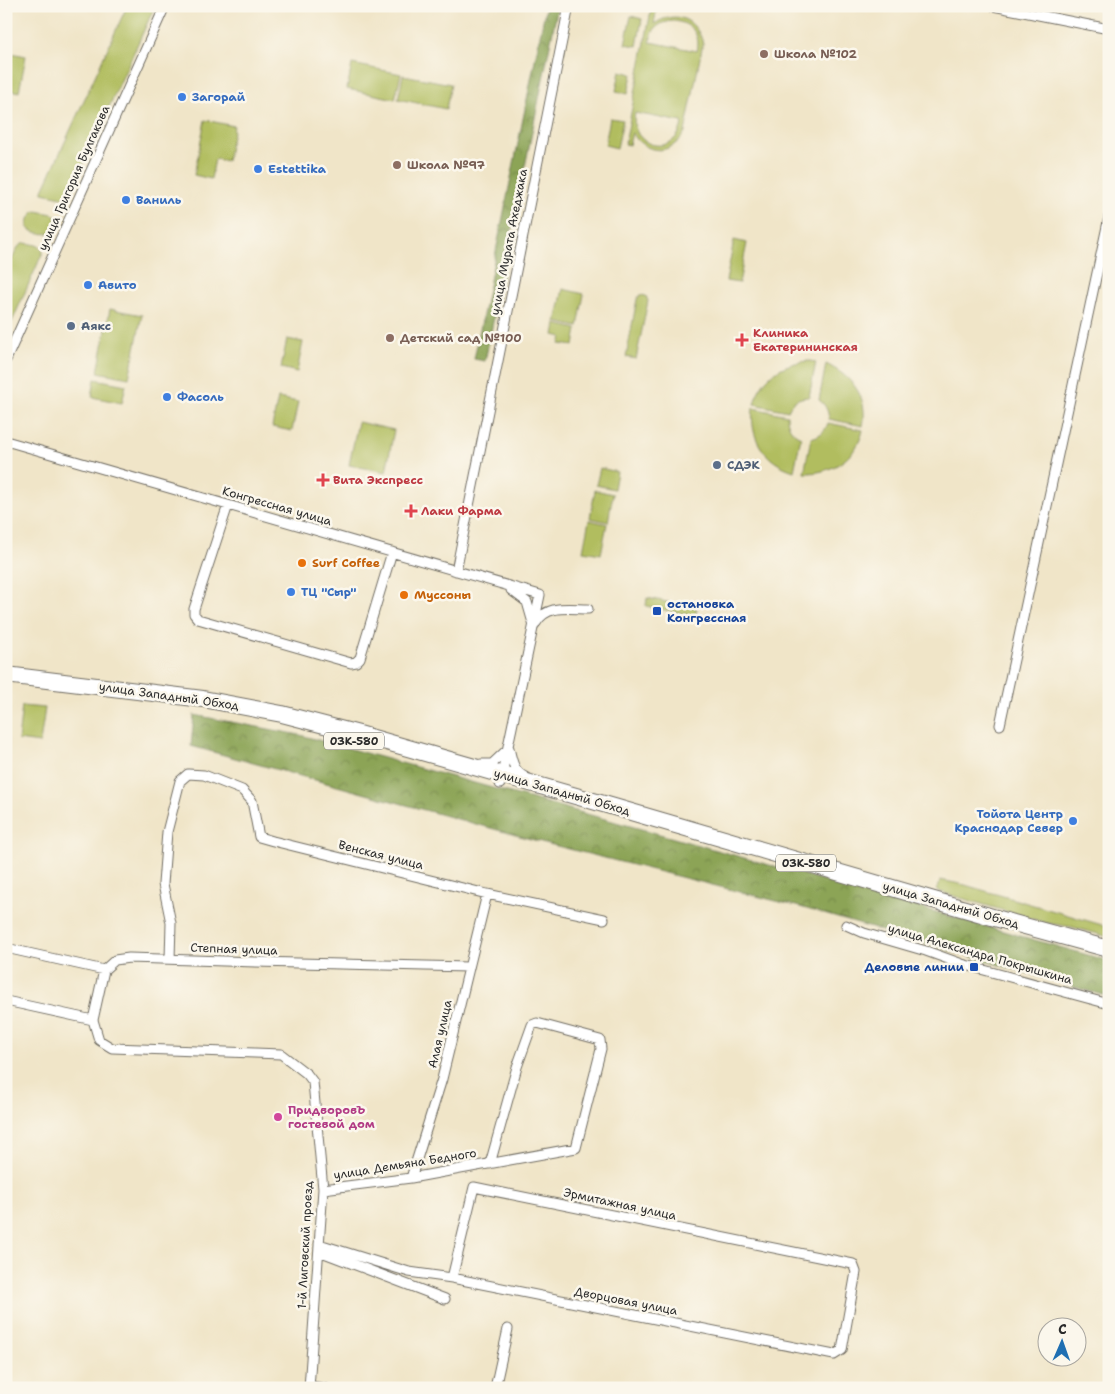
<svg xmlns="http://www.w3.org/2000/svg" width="1115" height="1394" font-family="'Shantell Sans',sans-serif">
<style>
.green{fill:#b1bd5f;stroke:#6e7445;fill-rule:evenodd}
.forest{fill:url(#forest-crowns);stroke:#5c6840}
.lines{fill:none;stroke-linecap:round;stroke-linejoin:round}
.street-casing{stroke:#706c62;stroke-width:11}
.highway-casing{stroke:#706c62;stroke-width:18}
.street{stroke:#fff;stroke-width:9}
.highway{stroke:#fff;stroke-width:16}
.education-dot{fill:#8d6e63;stroke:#fbf7ec;stroke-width:2}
.shop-dot{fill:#3f7fe0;stroke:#fbf7ec;stroke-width:2}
.service-dot{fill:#5c6f8a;stroke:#fbf7ec;stroke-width:2}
.health-dot{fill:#e0444e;stroke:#fbf7ec;stroke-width:2}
.food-dot{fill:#e8710a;stroke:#fbf7ec;stroke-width:2}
.transit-dot{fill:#1a4fb4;stroke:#fbf7ec;stroke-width:2}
.hotel-dot{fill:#d1479c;stroke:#fbf7ec;stroke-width:2}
.labels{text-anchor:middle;stroke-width:5;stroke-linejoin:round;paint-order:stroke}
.shield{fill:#fbf7ec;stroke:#696865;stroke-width:1}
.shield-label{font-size:11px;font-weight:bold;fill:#2b2b2b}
.education-label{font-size:12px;font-weight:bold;fill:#785e54;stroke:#fbf7ec;text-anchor:start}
.shop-label{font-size:12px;font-weight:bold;fill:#366cbe;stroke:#fbf7ec;text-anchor:start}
.street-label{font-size:12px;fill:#2b2b2b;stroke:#fbf7ec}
.service-label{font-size:12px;font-weight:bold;fill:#4e5e75;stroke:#fbf7ec;text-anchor:start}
.health-label{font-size:12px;font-weight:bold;fill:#be3a42;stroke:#fbf7ec;text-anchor:start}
.food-label{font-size:12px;font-weight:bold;fill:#c56008;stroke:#fbf7ec;text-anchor:start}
.transit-label{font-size:12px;font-weight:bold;fill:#164399;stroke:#fbf7ec;text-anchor:start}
.hotel-label{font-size:12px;font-weight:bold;fill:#b23c85;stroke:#fbf7ec;text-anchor:start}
</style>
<defs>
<pattern id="forest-crowns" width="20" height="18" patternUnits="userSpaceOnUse" patternTransform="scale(1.25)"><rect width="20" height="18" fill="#8ca456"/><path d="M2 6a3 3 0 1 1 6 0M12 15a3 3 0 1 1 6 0" fill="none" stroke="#738647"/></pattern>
</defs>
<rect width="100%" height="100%" fill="#fbf7ec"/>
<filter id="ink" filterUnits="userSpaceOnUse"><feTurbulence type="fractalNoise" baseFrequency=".02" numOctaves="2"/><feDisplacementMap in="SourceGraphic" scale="10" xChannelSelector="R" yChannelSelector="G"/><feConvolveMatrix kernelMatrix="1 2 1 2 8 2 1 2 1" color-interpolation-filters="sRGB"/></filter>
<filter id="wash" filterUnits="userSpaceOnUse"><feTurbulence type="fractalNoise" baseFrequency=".0096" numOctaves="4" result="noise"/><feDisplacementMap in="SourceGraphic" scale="20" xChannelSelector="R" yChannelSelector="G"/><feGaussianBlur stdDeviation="1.12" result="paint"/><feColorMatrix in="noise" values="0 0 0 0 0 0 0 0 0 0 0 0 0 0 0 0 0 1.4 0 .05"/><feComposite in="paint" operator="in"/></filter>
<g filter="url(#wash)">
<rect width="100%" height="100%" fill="#f0e5c8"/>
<!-- green -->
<path class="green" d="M127 6H155L68 197 66 198 43 193V190Z
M652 6H657L654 24C675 10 696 18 703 43L685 132C672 156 646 155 632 133L629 145 625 144ZM674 21C691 23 701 34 697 51L650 42C652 28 659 22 674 21ZM635 113 682 122C678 158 628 150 635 113Z
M631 16 642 19 637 46 625 44Z
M6 52 26 56 19 92 6 89Z
M352 64 401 74 395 99 347 89Z
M620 71 632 74 628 94 616 91Z
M403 75 451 84 446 109 398 99Z
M610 118 623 120 617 148 605 145Z
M205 120 234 126 227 161 215 159 211 179 194 175Z
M36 211 53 214 55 216 56 223 51 233C44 235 33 233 28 228 27 222 30 214 36 211Z
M734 240 747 243 739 283 726 281Z
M24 243C31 244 42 244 43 252L6 335V272L18 247Z
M563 289 584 294 578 327 556 322Z
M640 295 646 296 648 301 636 359 626 357 637 299Z
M110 309 142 315 129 378 98 372Z
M556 324 577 329 574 346 560 344 562 337 554 335Z
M287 339 303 342 297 372 281 368Z
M809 361 816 362 809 397C799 397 791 401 788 411L754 404C761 377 781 363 809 361Z
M826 364C851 376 869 396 863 426L829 419C828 411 826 405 819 400Z
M95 379 126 385 122 403 92 397Z
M278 398 298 402 292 431 272 427Z
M753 408 787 415C787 425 791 433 801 437L794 471C765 462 749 439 753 408Z
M358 422 394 430 386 472 349 465Z
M828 423 863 430C857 458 831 474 804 473L811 438C819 436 825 432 828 423Z
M600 468 617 472 614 489 596 485Z
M595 490 613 494 608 522 590 518Z
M589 520 607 524 601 554 583 551Z
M647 598 697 608 695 616 646 606Z
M22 706 45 708 40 743 18 740Z
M940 880 965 885 1109 927V937L1072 927 1046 923 937 891Z"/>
<!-- forest -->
<path class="forest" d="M546 6H558L485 361 474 359Z
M194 715 300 735 663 835 1109 961V997L800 907 545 843 191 746Z"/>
</g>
<g filter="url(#ink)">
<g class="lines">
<defs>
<path id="street" d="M993 6 1109 29
M6 360 165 6
M6 441 540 595 500 784
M228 505 194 609V614L198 619 351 663 356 662 360 658 392 552
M456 571 569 6
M511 590 527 602 533 623
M536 623C547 604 569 609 588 609
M1000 725 1109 217
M481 764H492L509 748C512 760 513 771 525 777
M846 925 864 933 926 951 962 964 1109 1004
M6 948 104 970 115 960 129 958 256 962 468 967
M170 959 171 923 163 884 167 832 180 781 188 774 204 775 242 790 252 801 259 837 273 841 487 894 604 919
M104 970 93 1020 99 1040 112 1048 281 1054 307 1074 313 1082 323 1189 309 1388
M6 1001 93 1020
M411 1178 442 1079 487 894
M323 1189 411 1178 576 1148 601 1049 600 1040 537 1023 532 1025 517 1067 490 1164
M319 1244 409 1272 452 1278 834 1355 842 1350 856 1272 853 1264 474 1187 452 1278
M319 1251 445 1299
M309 1386 324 1388
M495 1388 508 1329"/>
<path id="highway" d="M6 675 203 699 282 714 359 734 614 807 999 919 1109 949"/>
</defs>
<!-- street casing -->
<use href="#street" class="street-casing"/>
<!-- highway casing -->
<use href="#highway" class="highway-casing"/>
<!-- street -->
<use href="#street" class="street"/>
<!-- highway -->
<use href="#highway" class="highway"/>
</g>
</g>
<!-- markers -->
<g class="education-dot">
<circle cx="764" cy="54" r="5"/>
<circle cx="397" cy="165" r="5"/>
<circle cx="390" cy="338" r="5"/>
</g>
<g class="shop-dot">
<circle cx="182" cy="97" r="5"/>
<circle cx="258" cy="169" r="5"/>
<circle cx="126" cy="200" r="5"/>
<circle cx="88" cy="285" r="5"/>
<circle cx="167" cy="397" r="5"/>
<circle cx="291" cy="592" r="5"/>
<circle cx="1073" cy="821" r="5"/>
</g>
<g class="service-dot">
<circle cx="71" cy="326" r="5"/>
<circle cx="717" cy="465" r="5"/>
</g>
<g class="health-dot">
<path d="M739.5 332.5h5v5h5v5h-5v5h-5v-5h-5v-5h5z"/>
<path d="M320.5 472.5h5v5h5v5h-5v5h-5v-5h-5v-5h5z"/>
<path d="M408.5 503.5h5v5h5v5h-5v5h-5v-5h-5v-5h5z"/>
</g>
<g class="food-dot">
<circle cx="302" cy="563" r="5"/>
<circle cx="404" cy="595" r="5"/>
</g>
<g class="transit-dot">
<rect x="652" y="606" width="10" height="10" rx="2.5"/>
<rect x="969" y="962" width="10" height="10" rx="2.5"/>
</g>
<circle class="hotel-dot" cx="278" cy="1117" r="5"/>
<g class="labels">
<!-- shield labels -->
<g class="shield">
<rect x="324" y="732.5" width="60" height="17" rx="4"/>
<rect x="776" y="854.5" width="60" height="17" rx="4"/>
</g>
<g class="shield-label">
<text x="354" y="745">03К-580</text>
<text x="806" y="867">03К-580</text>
</g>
<!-- education labels -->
<g class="education-label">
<text x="774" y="58">Школа №102</text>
<text x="407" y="169">Школа №97</text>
<text x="400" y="342">Детский сад №100</text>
</g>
<!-- shop labels -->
<g class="shop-label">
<text x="192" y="101">Загорай</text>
<text x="268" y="173">Estettika</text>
<text x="136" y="204">Ваниль</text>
<text x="98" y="289">Авито</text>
<text x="177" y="401">Фасоль</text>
<text x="301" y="596">ТЦ "Сыр"</text>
<text x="1063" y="818" text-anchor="end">Тойота Центр<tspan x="1063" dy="14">Краснодар Север</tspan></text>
</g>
<!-- street labels -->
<g class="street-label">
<text transform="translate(74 178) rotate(-66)" y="4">улица Григория Булгакова</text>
<text transform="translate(509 242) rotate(-79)" y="4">улица Мурата Ахеджака</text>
<text transform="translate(277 506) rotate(16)" y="4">Конгрессная улица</text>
<text transform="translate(169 696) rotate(8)" y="4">улица Западный Обход</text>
<text transform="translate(562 792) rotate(16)" y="4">улица Западный Обход</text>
<text transform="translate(381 855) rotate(14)" y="4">Венская улица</text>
<text transform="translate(951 905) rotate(16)" y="4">улица Западный Обход</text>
<text transform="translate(234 949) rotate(2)" y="4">Степная улица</text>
<text transform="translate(980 954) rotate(16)" y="4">улица Александра Покрышкина</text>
<text transform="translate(440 1034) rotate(-77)" y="4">Алая улица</text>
<text transform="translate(405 1164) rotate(-9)" y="4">улица Демьяна Бедного</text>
<text transform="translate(620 1204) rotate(12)" y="4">Эрмитажная улица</text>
<text transform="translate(305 1245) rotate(-87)" y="4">1-й Лиговский проезд</text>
<text transform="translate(626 1301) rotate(11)" y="4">Дворцовая улица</text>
</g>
<!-- service labels -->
<g class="service-label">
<text x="81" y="330">Аякс</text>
<text x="727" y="469">СДЭК</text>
</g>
<!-- health labels -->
<g class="health-label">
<text x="753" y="337">Клиника<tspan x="753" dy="14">Екатерининская</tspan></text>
<text x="333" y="484">Вита Экспресс</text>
<text x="421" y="515">Лаки Фарма</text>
</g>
<!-- food labels -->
<g class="food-label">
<text x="312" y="567">Surf Coffee</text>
<text x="414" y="599">Муссоны</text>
</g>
<!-- transit labels -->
<g class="transit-label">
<text x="667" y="608">остановка<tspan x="667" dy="14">Конгрессная</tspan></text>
<text x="964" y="971" text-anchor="end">Деловые линии</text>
</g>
<!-- hotel labels -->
<g class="hotel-label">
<text x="288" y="1114">ПридворовЪ<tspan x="288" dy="14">гостевой дом</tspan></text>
</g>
</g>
<!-- margin -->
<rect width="1115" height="1394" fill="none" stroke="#fbf7ec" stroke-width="25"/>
<!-- north arrow -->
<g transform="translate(1062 1342) rotate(2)"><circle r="24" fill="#fbf7ec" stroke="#a8a59f"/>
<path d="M0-4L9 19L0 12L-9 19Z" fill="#1f6fb2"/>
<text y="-8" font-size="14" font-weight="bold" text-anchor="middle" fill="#2b2b2b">С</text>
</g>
</svg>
